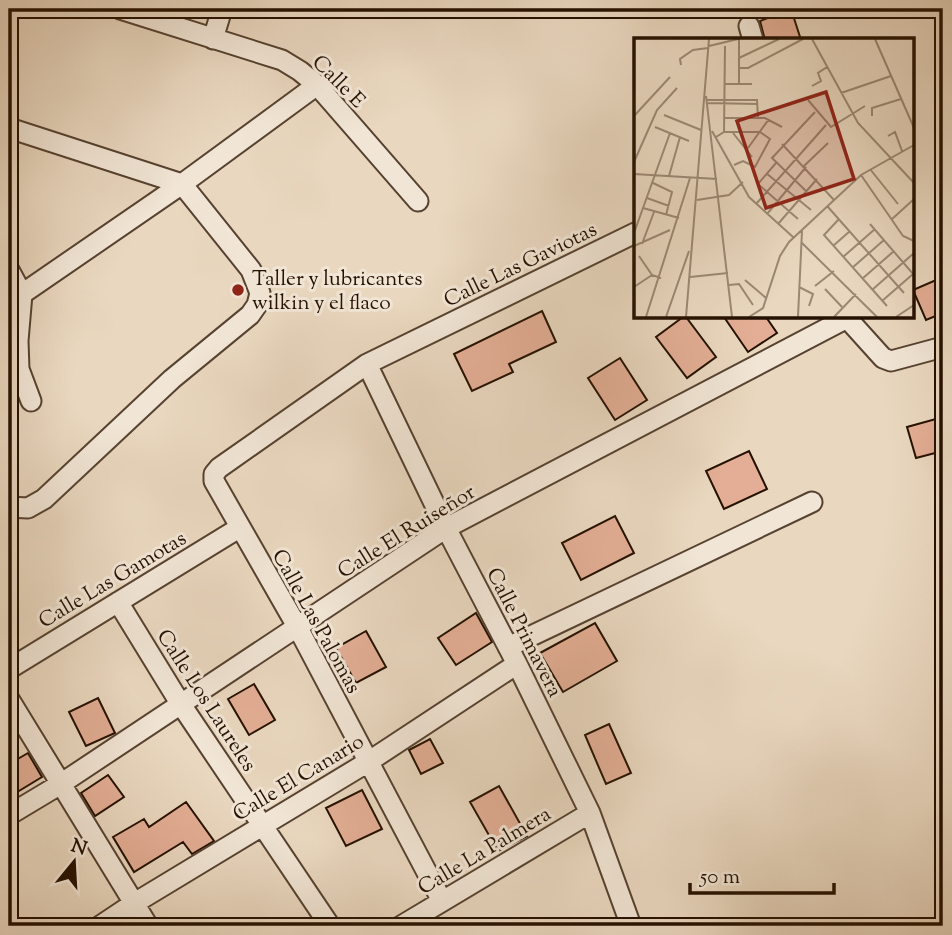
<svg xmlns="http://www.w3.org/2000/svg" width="952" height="935" font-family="'Sorts Mill Goudy',serif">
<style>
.building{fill:#e3ae95;stroke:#251100;stroke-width:2}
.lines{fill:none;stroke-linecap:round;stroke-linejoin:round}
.street-casing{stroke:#564230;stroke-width:23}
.street{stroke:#f1e5d5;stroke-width:19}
.poi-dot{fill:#8f2418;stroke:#f1e5d5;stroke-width:2.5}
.labels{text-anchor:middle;stroke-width:6;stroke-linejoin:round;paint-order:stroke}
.street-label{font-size:21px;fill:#251100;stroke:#f1e5d5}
.poi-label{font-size:21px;fill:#251100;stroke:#f1e5d5;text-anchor:start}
.inset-road{fill:none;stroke:#9b8873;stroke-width:2}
.view{fill:#8f2418;fill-opacity:0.15;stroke:#8f2418;stroke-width:3.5}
.inset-edge{fill:none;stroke:#251100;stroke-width:3.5}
</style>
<rect width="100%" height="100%" fill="#e9d7bf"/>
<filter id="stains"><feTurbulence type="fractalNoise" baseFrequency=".00286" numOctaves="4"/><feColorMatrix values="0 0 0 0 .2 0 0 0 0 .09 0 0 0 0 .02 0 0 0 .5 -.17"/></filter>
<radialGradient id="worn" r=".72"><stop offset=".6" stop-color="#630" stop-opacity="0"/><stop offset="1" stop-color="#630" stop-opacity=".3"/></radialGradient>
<!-- building -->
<path class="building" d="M791 9 801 40H765L760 21Z
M943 277V313L926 320 913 290Z
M542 311 556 342 509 364 513 372 472 391 454 354Z
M683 317H686L716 357 687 378 656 337Z
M724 317H766L777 333 748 352Z
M620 358 647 400 615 420 588 378Z
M943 417V451L916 458 907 427Z
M749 451 767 489 724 509 706 471Z
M615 516 634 553 581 580 562 543Z
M476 613 492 642 456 665 438 638Z
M595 623 617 661 563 692 540 653Z
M366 631 386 667 356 683 336 648Z
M254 684 275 720 249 735 228 699Z
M98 698 115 733 86 746 69 712Z
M609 724 631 773 606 784 585 735Z
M430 739 443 763 421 774 409 750Z
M28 753 42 777 9 797V764Z
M108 775 124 797 95 816 81 793Z
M499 786 527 836 498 851 470 802Z
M362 790 382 829 346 846 326 808Z
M186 802 214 841 192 854 183 842 134 872 113 837 144 819 149 827Z"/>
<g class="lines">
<defs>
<path id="street" d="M120 9 282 60 300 71 317 85 418 201
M749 26 753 40
M213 39 222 9
M9 128 182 184 251 270 260 293 257 305 250 315 172 379 44 499 28 508 9 507
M9 270 22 294 18 341 19 369 31 401
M22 294 182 184 317 85
M846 317 883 358 891 361 943 347
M367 364 446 528 517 664 590 813 631 926
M118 602 180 703 330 926
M508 647 812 502
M9 669 239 528
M9 699 148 926
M9 815 59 785 446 528 847 318
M442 901 298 628 214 481V474L219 468 367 364 635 233
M100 926 133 904 368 762 517 664
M401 926 590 813"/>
</defs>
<!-- street casing -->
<use href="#street" class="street-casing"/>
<!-- street -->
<use href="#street" class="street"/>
</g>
<!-- markers -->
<circle class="poi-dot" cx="238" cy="290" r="7"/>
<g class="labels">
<!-- street labels -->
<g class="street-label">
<text transform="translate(339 81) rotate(45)" y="7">Calle E</text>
<text transform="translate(520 264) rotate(-26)" y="7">Calle Las Gaviotas</text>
<text transform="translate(406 531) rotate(-32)" y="7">Calle El Ruiseñor</text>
<text transform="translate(112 579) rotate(-31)" y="7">Calle Las Gamotas</text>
<text transform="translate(317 621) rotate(61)" y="7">Calle Las Palomas</text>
<text transform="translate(525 632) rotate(63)" y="7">Calle Primavera</text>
<text transform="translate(207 700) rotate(57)" y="7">Calle Los Laureles</text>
<text transform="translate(298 777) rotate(-31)" y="7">Calle El Canario</text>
<text transform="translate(484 850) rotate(-31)" y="7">Calle La Palmera</text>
</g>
<!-- poi labels -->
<g class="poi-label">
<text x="252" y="285">Taller y lubricantes<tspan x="252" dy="24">wilkin y el flaco</tspan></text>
</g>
</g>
<!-- overview -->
<g transform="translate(634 38)">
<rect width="280" height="280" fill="#e9d7bf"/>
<path class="inset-road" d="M105 1V46M178 1 224 85 280 145M241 1 280 90M75 8 104 1M105 20 145 1M47 27 46 21 59 12 74 10M105 30H114L169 1M90 46H118M178 48 187 43 184 35 193 29M207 55 257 38M72 58 98 279M73 62H123L124 80M174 62 197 89 231 68M73 65 124 66M30 77 67 92M0 78 36 39M238 78V70L267 61M90 80H131L148 89M21 89 55 103M78 93 115 159 159 199M90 94 91 8M99 95 118 119M254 98 261 94 268 113M82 99 90 94H126L136 101 121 129 109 123 100 127M148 106 200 162M114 110 135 81M0 124 23 72 43 50M142 125 124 146 164 181M170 128 194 105M236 131 264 166M132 135 177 172M0 136 83 141M227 137 269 198 280 203M35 138 46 99M19 145 38 154 32 177M172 153 138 120 181 74M13 160 35 168M63 162 95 157 109 144M122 166 192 87M194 169 270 255M9 170 45 180M133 176 172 129M205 181 190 197 253 268M257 182 280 161M144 186 183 141M236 186 280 237M0 195 36 95M168 205 243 279M8 206 20 174M0 208 36 192M199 208 216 193M5 218 18 237 27 240M209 219 241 191M218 230 250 202M56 239 94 235M228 241 260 213M111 242 132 260M95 247 105 246 119 267M181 248 200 233M0 249 18 237M165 249 179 256 175 268M191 251 208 269M238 252 280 215M248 263 279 236M12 279 56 140M32 279 55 213M52 279 75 1M115 279 129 270 146 218 155 204 227 137 280 107M164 279 168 193M200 279 222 256M262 279 280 267"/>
<path class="view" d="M192 54 220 141 132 170 103 83Z"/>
<rect width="280" height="280" class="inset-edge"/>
</g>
<!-- margin -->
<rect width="952" height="935" fill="none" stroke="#e9d7bf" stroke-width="35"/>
<rect x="10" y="10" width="931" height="914" fill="none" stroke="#251100" stroke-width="3.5"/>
<rect x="18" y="18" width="917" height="900" fill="none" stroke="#251100" stroke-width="2"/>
<!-- north arrow -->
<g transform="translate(74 862) rotate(18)" stroke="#f1e5d5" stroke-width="5" paint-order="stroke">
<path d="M0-5L12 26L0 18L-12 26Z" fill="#251100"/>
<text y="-10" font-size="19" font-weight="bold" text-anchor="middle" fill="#251100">N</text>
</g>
<!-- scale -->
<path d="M690 883v10h144v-10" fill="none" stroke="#251100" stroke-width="3.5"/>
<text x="700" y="883" font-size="21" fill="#251100" stroke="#f1e5d5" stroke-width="5" paint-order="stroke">50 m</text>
<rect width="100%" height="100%" filter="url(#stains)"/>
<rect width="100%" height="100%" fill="url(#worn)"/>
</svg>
